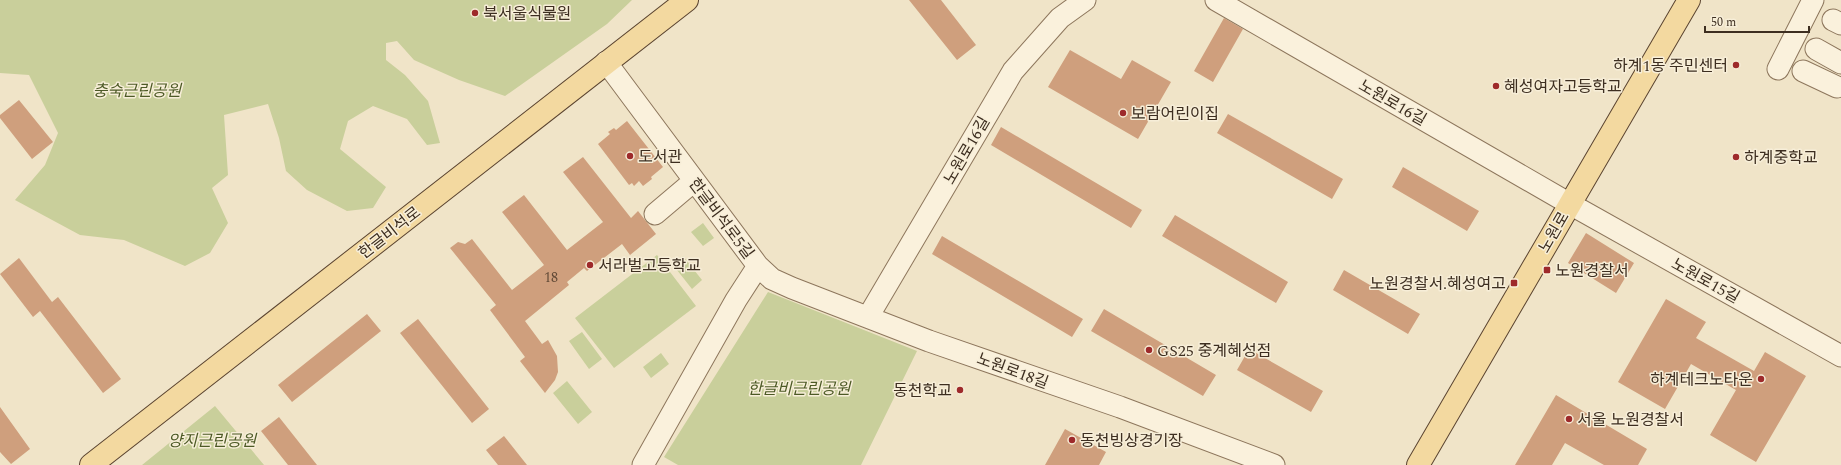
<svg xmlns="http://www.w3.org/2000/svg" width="1841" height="465" font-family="Spectral,'Noto Sans KR',serif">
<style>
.green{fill:#c9cf9b}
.building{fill:#cf9f7d}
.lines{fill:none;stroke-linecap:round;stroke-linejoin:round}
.minor-casing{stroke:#8d765c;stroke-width:23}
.major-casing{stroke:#5b4430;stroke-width:24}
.minor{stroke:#faf1dc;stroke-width:21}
.major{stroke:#f3d9a0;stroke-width:22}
.poi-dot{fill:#9e2a2b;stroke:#f7eed8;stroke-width:1.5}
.labels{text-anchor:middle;stroke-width:3;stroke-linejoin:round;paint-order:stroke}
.number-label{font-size:14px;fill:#624a37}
.poi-label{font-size:16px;fill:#3d2e20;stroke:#f7eed8;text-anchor:start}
.park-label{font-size:16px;font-style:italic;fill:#4d5a26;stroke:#f7eed8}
.street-label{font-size:16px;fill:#3d2e20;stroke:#f7eed8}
</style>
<rect width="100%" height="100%" fill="#f0e4c8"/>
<!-- green -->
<path class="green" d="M0 0H632L607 24 505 96 459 80 414 60 397 41 386 43V60L405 75 428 101 440 143 427 145 407 119 373 106 348 121 340 149 386 187 373 208 347 211 307 190 286 171 279 138 268 104 224 115 228 175 212 188 228 223 210 253 185 266 124 240 80 235 15 200 45 165 58 133 29 75 0 73Z
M703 223 714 238 703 246 691 232Z
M657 255 696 306 614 368 575 318Z
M683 256 702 280 692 289 673 265Z
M768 292 917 351 861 465H678L664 457Z
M582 332 602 359 589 369 569 341Z
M661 353 669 364 651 378 643 367Z
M567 381 592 412 578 424 553 393Z
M215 406 264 465H142Z"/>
<!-- building -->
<path class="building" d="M909 0H941L976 45 957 60Z
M1224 18 1243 29 1213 82 1194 71Z
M1070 50 1121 79 1132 60 1171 82 1138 139 1048 87Z
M19 100 53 142 32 159 0 118V115Z
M1228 114 1343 179 1332 199 1217 133Z
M627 121 663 167 651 177 652 179 643 186 639 181 634 186 632 183 629 185 598 144 610 134 608 132 614 128 616 130Z
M1001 127 1142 210 1131 228 991 145Z
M583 157 631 218 638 211 656 234 630 255 622 244 587 271 584 268 567 282 569 285 525 321 542 344 548 340 557 356 558 372 555 380 545 393 520 361 525 357 490 310 496 305 450 248 458 242 465 244 472 239 512 290 544 265 502 212 524 195 567 250 603 222 563 172Z
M1403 167 1479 211 1467 231 1392 187Z
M1175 215 1288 282 1276 303 1162 236Z
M1586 233 1634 263 1616 293 1568 263Z
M942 236 1083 319 1072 337 932 254Z
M19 258 52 302 58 297 121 379 103 393 40 311 33 317 0 274Z
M1344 270 1420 314 1408 334 1333 290Z
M1666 299 1706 322 1696 338 1754 371 1765 352 1806 376 1756 462 1710 435 1736 390 1691 364 1665 409 1618 382Z
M1104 309 1216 375 1203 396 1091 331Z
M367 314 381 331 292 402 278 385Z
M418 319 489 409 472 423 400 333Z
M1249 349 1323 391 1311 412 1237 370Z
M1556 395 1647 449 1638 465H1604L1565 443 1552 465H1515Z
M0 407 30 449 11 464 0 452Z
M279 417 317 465H288L261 431Z
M1065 429 1106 452 1099 465H1045Z
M504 436 527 465H498L486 450Z"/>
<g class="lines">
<defs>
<path id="minor" d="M1216 0 1570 204 1841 356
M1833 20 1841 24
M1816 49 1841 63
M606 62 758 266 772 279 792 288 929 341 1120 407 1274 465
M1778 69 1813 0
M1803 71 1837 87
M655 214 694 181
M868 317 1013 71 1060 18 1085 0
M643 465 736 300 758 266"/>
<path id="major" d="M91 465 687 0
M1418 465 1689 0"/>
</defs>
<!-- minor casing -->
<use href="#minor" class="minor-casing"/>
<!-- major casing -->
<use href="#major" class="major-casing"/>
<!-- minor -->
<use href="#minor" class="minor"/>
<!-- major -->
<use href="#major" class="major"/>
</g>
<!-- markers -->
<g class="poi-dot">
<circle cx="475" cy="13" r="4"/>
<circle cx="1736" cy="65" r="4"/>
<circle cx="1496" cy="86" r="4"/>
<circle cx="1123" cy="113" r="4"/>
<circle cx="630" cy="156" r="4"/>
<circle cx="1736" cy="157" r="4"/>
<circle cx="590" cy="265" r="4"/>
<rect x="1543" y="266" width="8" height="8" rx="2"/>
<rect x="1510" y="279" width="8" height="8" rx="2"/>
<circle cx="1149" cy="350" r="4"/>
<circle cx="1761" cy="379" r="4"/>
<circle cx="960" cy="390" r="4"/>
<circle cx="1569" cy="419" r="4"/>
<circle cx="1072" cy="440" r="4"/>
</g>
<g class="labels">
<!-- number labels -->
<g class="number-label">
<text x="551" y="282">18</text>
</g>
<!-- poi labels -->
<g class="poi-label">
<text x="483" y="19">북서울식물원</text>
<text x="1728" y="71" text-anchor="end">하계1동 주민센터</text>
<text x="1504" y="92">혜성여자고등학교</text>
<text x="1131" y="119">보람어린이집</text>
<text x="638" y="162">도서관</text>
<text x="1744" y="163">하계중학교</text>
<text x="598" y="271">서라벌고등학교</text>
<text x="1555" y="276">노원경찰서</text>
<text x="1506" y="289" text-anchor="end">노원경찰서.혜성여고</text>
<text x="1157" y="356">GS25 중계혜성점</text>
<text x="1753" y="385" text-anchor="end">하계테크노타운</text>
<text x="952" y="396" text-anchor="end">동천학교</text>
<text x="1577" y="425">서울 노원경찰서</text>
<text x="1080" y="446">동천빙상경기장</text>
</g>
<!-- park labels -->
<g class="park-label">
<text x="137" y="96">충숙근린공원</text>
<text x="799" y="394">한글비근린공원</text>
<text x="212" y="446">양지근린공원</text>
</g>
<!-- street labels -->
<g class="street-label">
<text transform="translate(1393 102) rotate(30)" y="6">노원로16길</text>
<text transform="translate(966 150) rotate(-60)" y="6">노원로16길</text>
<text transform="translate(722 218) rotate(53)" y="6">한글비석로5길</text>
<text transform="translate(389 232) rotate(-38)" y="6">한글비석로</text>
<text transform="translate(1553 232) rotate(-60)" y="6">노원로</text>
<text transform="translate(1706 280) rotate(29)" y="6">노원로15길</text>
<text transform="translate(1013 370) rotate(20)" y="6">노원로18길</text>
</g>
</g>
<!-- scale -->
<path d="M1705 26v6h104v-6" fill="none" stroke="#3d2e20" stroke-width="2"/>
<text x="1711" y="26" font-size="12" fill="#3d2e20" stroke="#f7eed8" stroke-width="3" paint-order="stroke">50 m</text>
</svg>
